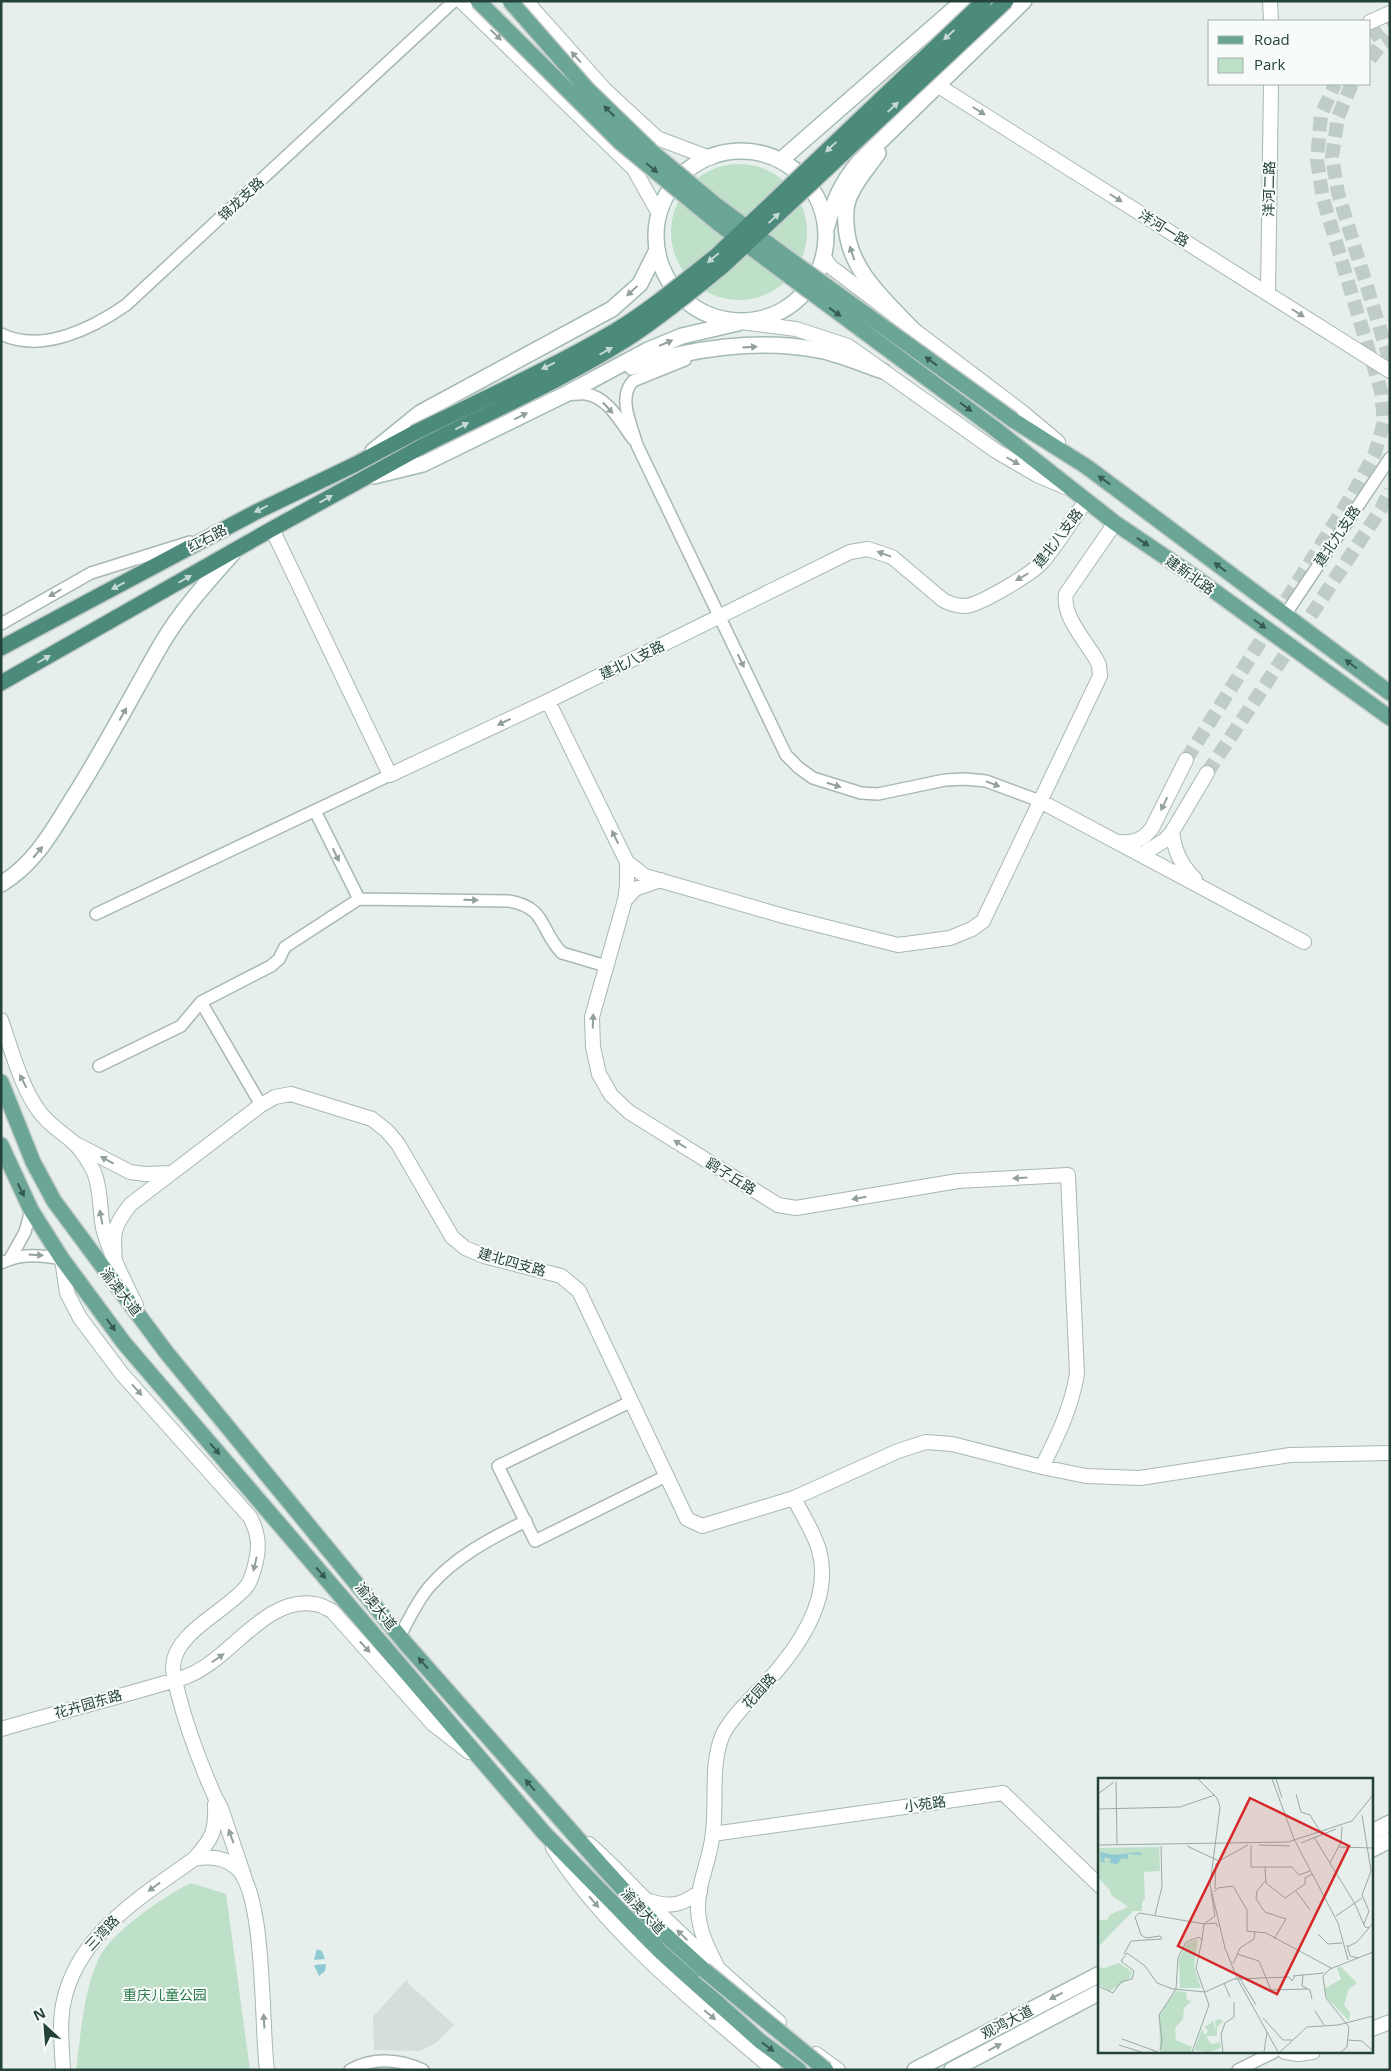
<svg xmlns="http://www.w3.org/2000/svg" width="1391" height="2071" font-family="'Open Sans','Noto Sans SC',sans-serif">
<style>
.built{fill:#d4dfda}
.green{fill:#bfe0c8}
.water{fill:#8ec9d4}
.lines{fill:none;stroke-linecap:round;stroke-linejoin:round}
.tertiary-tunnel{stroke:#bfccc8;stroke-width:14;stroke-dasharray:14 7;stroke-linecap:butt}
.minor-casing{stroke:#a8b8b2;stroke-width:14}
.tertiary-casing{stroke:#a8b8b2;stroke-width:16}
.secondary-casing{stroke:#a4bbb3;stroke-width:18}
.primary-casing{stroke:#c2cac8;stroke-width:18}
.trunk-casing{stroke:#c2cac8;stroke-width:18}
.minor{stroke:#fff;stroke-width:11}
.tertiary{stroke:#fff;stroke-width:14}
.secondary{stroke:#fff;stroke-width:15}
.primary{stroke:#6aa596;stroke-width:15}
.trunk{stroke:#4c8a7c;stroke-width:15}
.primary-bridge-casing{stroke:#c2cac8;stroke-width:18;stroke-linecap:butt}
.trunk-bridge-casing{stroke:#c2cac8;stroke-width:18;stroke-linecap:butt}
.primary-bridge{stroke:#6aa596;stroke-width:15}
.trunk-bridge{stroke:#4c8a7c;stroke-width:15}
.oneway{fill:#92a09c}
.oneway2{fill:#c4d9d4}
.oneway3{fill:#365b51}
.labels{text-anchor:middle;stroke-width:4;stroke-linejoin:round;paint-order:stroke}
.street-label{font-size:14px;fill:#24423a;stroke:#f7fbf9}
.park-label{font-size:14px;fill:#2d7a4b;stroke:#f7fbf9}
.inset-road{fill:none;stroke:#98aaa4;stroke-width:1}
.view{fill:#d62828;fill-opacity:0.15;stroke:#d62828;stroke-width:2.5}
.inset-edge{fill:none;stroke:#24423a;stroke-width:2.5}
</style>
<rect width="100%" height="100%" fill="#e6efeb"/>
<!-- built -->
<path class="built" d="M407 1979 409 1984 454 2025 436 2043 420 2051 374 2050 373 2017Z"/>
<!-- green -->
<path class="green" d="M671 232a68 68 0 1 1 136 0a68 68 0 1 1-136 0Z
M191 1883 226 1894 250 2070H76C81 2034 83 1994 98 1960 109 1934 165 1895 191 1883Z"/>
<!-- water -->
<path class="water" d="M317 1949 322 1951 325 1959 314 1960Z
M326 1964 325 1971 319 1976 314 1965Z"/>
<g class="lines">
<!-- tertiary-tunnel -->
<path class="tertiary-tunnel" d="M1370 37 1390 22
M1370 59 1379 47 1390 39
M1352 84 1338 117 1332 157 1338 193 1390 361
M1186 760 1354 492 1375 453 1384 422 1381 391 1323 199 1317 160 1321 115 1335 84
M1207 773 1381 509 1390 490"/>
<defs>
<path id="minor" d="M1 334C42 354 93 328 126 305L454 1
M685 360 633 381C617 398 632 426 637 445L786 755 799 768 813 778 861 793 878 794 945 780 965 779 986 781 1040 801
M566 395C572 395 580 393 586 394 608 397 621 423 633 439
M1285 615 1390 458
M1 624 91 573 190 542
M315 811 359 899 509 901C548 908 539 930 562 953L606 966
M96 914 390 775
M201 1002 261 1105
M99 1066 181 1026 201 1002 271 966 279 959 285 947 359 899
M10 1259 25 1232 31 1210
M1 1263C22 1253 40 1255 62 1259
M630 1402 498 1466 535 1541 666 1476
M400 1636C409 1619 417 1601 430 1586 455 1557 491 1538 526 1521
M350 2070C373 2057 399 2059 423 2070
M1238 2070 1274 2052"/>
<path id="tertiary" d="M461 1 634 169 658 212
M526 1 605 90 657 138 710 158
M1270 1 1271 21
M1370 22 1390 13
M937 85 1390 371
M824 258 831 267 1021 411 1058 442
M1268 294 1271 84
M741 322 796 329 848 346 996 451 1037 475 1065 487
M272 529 390 775 548 701 850 552 868 549 892 557 943 600C950 604 956 606 965 606 980 605 1034 573 1044 560 1059 542 1072 520 1086 501
M548 701 627 862 645 876 787 917 898 945 950 938 972 929 983 921 1100 676 1099 665 1096 659C1085 640 1062 616 1066 594L1115 523
M1040 801 1304 942
M1172 832C1175 852 1181 865 1195 879
M1119 842C1134 843 1143 840 1152 828L1186 760
M1141 855 1165 840 1172 832 1207 773
M627 862V886L625 900 592 1017 593 1047 599 1074 611 1095 629 1112 778 1205 796 1208 958 1181 1068 1175 1077 1374C1071 1409 1058 1435 1042 1467
M625 900 635 889 661 880
M1 1020C11 1048 21 1087 39 1111 48 1124 60 1131 72 1141 81 1149 89 1162 94 1172 102 1191 99 1213 104 1232 112 1258 124 1281 136 1305
M78 1145 130 1172 145 1174 170 1173
M62 1259 67 1293 80 1318 122 1374 250 1517C258 1532 260 1545 256 1561 254 1570 252 1579 247 1586 227 1611 175 1632 173 1666 173 1675 176 1684 178 1693 187 1729 200 1763 215 1797L221 1808 244 1876
M115 1263C113 1234 112 1227 131 1204L261 1105 275 1097 291 1094 372 1119 387 1131 398 1144 452 1237 465 1248 484 1256 561 1276 579 1291 687 1519 702 1526 794 1498 898 1451 926 1442 952 1444 1042 1467 1086 1476 1140 1478 1290 1455 1390 1453
M1 1729C62 1711 124 1696 185 1677 229 1662 264 1596 314 1604 320 1604 326 1608 332 1611L433 1724 469 1752
M713 1834 1003 1793 1100 1886
M589 1844C610 1862 629 1883 649 1903 691 1944 734 1984 779 2022
M553 1848C608 1934 697 2004 774 2070
M194 1859C209 1856 225 1857 237 1868 266 1895 261 2027 267 2070
M650 1901C671 1908 681 1905 700 1892
M719 1970C709 1951 699 1932 698 1910 697 1884 711 1858 713 1832 717 1800 710 1764 723 1734 732 1716 751 1699 764 1685 797 1650 833 1600 819 1550 814 1532 802 1515 794 1498
M1372 2029 1390 2022
M1285 2052 1298 2054 1313 2052
M816 2054 838 2070
M63 2070C62 2048 59 2026 63 2005 76 1935 141 1897 194 1859 213 1838 216 1831 215 1804"/>
<path id="secondary" d="M656 236a85 85 0 1 1 170 0a85 85 0 1 1-170 0Z
M878 153C870 165 858 178 852 191 846 201 845 213 846 224 848 270 885 300 914 331
M781 160 963 1
M827 226C834 200 841 184 859 162L1024 1
M632 367C689 349 758 338 818 350 840 354 862 364 883 371
M373 451 420 413 612 309 640 284 657 250
M374 476 423 464 564 395 648 350 682 336 738 323
M1 884C35 864 53 830 73 798 105 748 132 695 162 643 181 611 207 582 232 554
M1372 1832 1390 1823
M1372 1849 1390 1840
M915 2070 1100 1974
M952 2070 1100 1992"/>
<path id="primary" d="M1013 420 1087 467 1390 693
M994 428 1115 523 1192 575 1390 718
M1 1082 33 1162 54 1201 166 1352 406 1644 601 1865 659 1929 704 1970
M1 1145 31 1210 62 1259 124 1343 484 1763 545 1834 662 1953 760 2041 799 2070"/>
<path id="trunk" d="M1 648 256 512 356 464 414 433
M1 683 272 529 419 448"/>
</defs>
<!-- minor casing -->
<use href="#minor" class="minor-casing"/>
<!-- tertiary casing -->
<use href="#tertiary" class="tertiary-casing"/>
<!-- secondary casing -->
<use href="#secondary" class="secondary-casing"/>
<!-- primary casing -->
<use href="#primary" class="primary-casing"/>
<!-- trunk casing -->
<use href="#trunk" class="trunk-casing"/>
<!-- minor -->
<use href="#minor" class="minor"/>
<!-- tertiary -->
<use href="#tertiary" class="tertiary"/>
<!-- secondary -->
<use href="#secondary" class="secondary"/>
<!-- primary -->
<use href="#primary" class="primary"/>
<!-- trunk -->
<use href="#trunk" class="trunk"/>
<defs>
<path id="primary-bridge" d="M478 1 620 142 719 224 994 428
M510 1 587 89 652 152 716 205 800 267 1013 420
M704 1970 826 2070"/>
<path id="trunk-bridge" d="M414 433C481 400 550 369 615 331 650 310 683 282 716 256L984 1
M419 448C488 413 561 381 627 339 661 317 692 291 723 266L1006 1"/>
</defs>
<!-- primary-bridge casing -->
<use href="#primary-bridge" class="primary-bridge-casing"/>
<!-- trunk-bridge casing -->
<use href="#trunk-bridge" class="trunk-bridge-casing"/>
<!-- primary-bridge -->
<use href="#primary-bridge" class="primary-bridge"/>
<!-- trunk-bridge -->
<use href="#trunk-bridge" class="trunk-bridge"/>
</g>
<!-- one-way arrows -->
<defs><path id="oneway-solid" d="M-6-.8H1V-3.2L6.5 0L1 3.2V.8H-6Z" transform="scale(1.25)"/></defs>
<g class="oneway">
<use href="#oneway-solid" transform="translate(496 35) rotate(44)"/>
<use href="#oneway-solid" transform="translate(576 57) rotate(-132)"/>
<use href="#oneway-solid" transform="translate(979 111) rotate(32)"/>
<use href="#oneway-solid" transform="translate(1116 198) rotate(32)"/>
<use href="#oneway-solid" transform="translate(852 253) rotate(-109)"/>
<use href="#oneway-solid" transform="translate(632 291) rotate(137)"/>
<use href="#oneway-solid" transform="translate(1298 313) rotate(32)"/>
<use href="#oneway-solid" transform="translate(666 343) rotate(-23)"/>
<use href="#oneway-solid" transform="translate(750 347) rotate(-4)"/>
<use href="#oneway-solid" transform="translate(608 408) rotate(47)"/>
<use href="#oneway-solid" transform="translate(521 416) rotate(-26)"/>
<use href="#oneway-solid" transform="translate(1013 461) rotate(30)"/>
<use href="#oneway-solid" transform="translate(884 554) rotate(-160)"/>
<use href="#oneway-solid" transform="translate(1022 577) rotate(150)"/>
<use href="#oneway-solid" transform="translate(55 593) rotate(150)"/>
<use href="#oneway-solid" transform="translate(741 661) rotate(65)"/>
<use href="#oneway-solid" transform="translate(123 714) rotate(-61)"/>
<use href="#oneway-solid" transform="translate(504 722) rotate(155)"/>
<use href="#oneway-solid" transform="translate(993 784) rotate(20)"/>
<use href="#oneway-solid" transform="translate(834 785) rotate(18)"/>
<use href="#oneway-solid" transform="translate(1164 804) rotate(116)"/>
<use href="#oneway-solid" transform="translate(615 837) rotate(-116)"/>
<use href="#oneway-solid" transform="translate(38 852) rotate(-50)"/>
<use href="#oneway-solid" transform="translate(336 855) rotate(64)"/>
<use href="#oneway-solid" transform="translate(471 900) rotate(1)"/>
<use href="#oneway-solid" transform="translate(593 1021) rotate(-88)"/>
<use href="#oneway-solid" transform="translate(23 1081) rotate(-117)"/>
<use href="#oneway-solid" transform="translate(680 1144) rotate(-148)"/>
<use href="#oneway-solid" transform="translate(107 1160) rotate(-151)"/>
<use href="#oneway-solid" transform="translate(1020 1178) rotate(177)"/>
<use href="#oneway-solid" transform="translate(859 1198) rotate(170)"/>
<use href="#oneway-solid" transform="translate(101 1217) rotate(-101)"/>
<use href="#oneway-solid" transform="translate(36 1255) rotate(3)"/>
<use href="#oneway-solid" transform="translate(137 1390) rotate(48)"/>
<use href="#oneway-solid" transform="translate(255 1564) rotate(103)"/>
<use href="#oneway-solid" transform="translate(365 1647) rotate(47)"/>
<use href="#oneway-solid" transform="translate(218 1658) rotate(-35)"/>
<use href="#oneway-solid" transform="translate(231 1836) rotate(-110)"/>
<use href="#oneway-solid" transform="translate(154 1887) rotate(144)"/>
<use href="#oneway-solid" transform="translate(594 1902) rotate(49)"/>
<use href="#oneway-solid" transform="translate(682 1935) rotate(-136)"/>
<use href="#oneway-solid" transform="translate(1056 1996) rotate(153)"/>
<use href="#oneway-solid" transform="translate(710 2015) rotate(40)"/>
<use href="#oneway-solid" transform="translate(264 2021) rotate(-93)"/>
<use href="#oneway-solid" transform="translate(995 2047) rotate(-28)"/>
</g>
<g class="oneway2">
<use href="#oneway-solid" transform="translate(949 35) rotate(137)"/>
<use href="#oneway-solid" transform="translate(893 107) rotate(-43)"/>
<use href="#oneway-solid" transform="translate(831 147) rotate(137)"/>
<use href="#oneway-solid" transform="translate(774 218) rotate(-43)"/>
<use href="#oneway-solid" transform="translate(713 258) rotate(140)"/>
<use href="#oneway-solid" transform="translate(606 351) rotate(-30)"/>
<use href="#oneway-solid" transform="translate(548 366) rotate(154)"/>
<use href="#oneway-solid" transform="translate(462 426) rotate(-27)"/>
<use href="#oneway-solid" transform="translate(326 499) rotate(-29)"/>
<use href="#oneway-solid" transform="translate(261 509) rotate(154)"/>
<use href="#oneway-solid" transform="translate(185 579) rotate(-30)"/>
<use href="#oneway-solid" transform="translate(118 586) rotate(152)"/>
<use href="#oneway-solid" transform="translate(44 659) rotate(-30)"/>
</g>
<g class="oneway3">
<use href="#oneway-solid" transform="translate(609 111) rotate(-136)"/>
<use href="#oneway-solid" transform="translate(652 168) rotate(40)"/>
<use href="#oneway-solid" transform="translate(835 312) rotate(36)"/>
<use href="#oneway-solid" transform="translate(931 361) rotate(-144)"/>
<use href="#oneway-solid" transform="translate(966 407) rotate(37)"/>
<use href="#oneway-solid" transform="translate(1104 480) rotate(-144)"/>
<use href="#oneway-solid" transform="translate(1143 542) rotate(34)"/>
<use href="#oneway-solid" transform="translate(1220 567) rotate(-143)"/>
<use href="#oneway-solid" transform="translate(1260 624) rotate(36)"/>
<use href="#oneway-solid" transform="translate(1351 664) rotate(-143)"/>
<use href="#oneway-solid" transform="translate(21 1190) rotate(64)"/>
<use href="#oneway-solid" transform="translate(111 1325) rotate(54)"/>
<use href="#oneway-solid" transform="translate(215 1449) rotate(49)"/>
<use href="#oneway-solid" transform="translate(321 1573) rotate(49)"/>
<use href="#oneway-solid" transform="translate(423 1663) rotate(-131)"/>
<use href="#oneway-solid" transform="translate(530 1785) rotate(-131)"/>
<use href="#oneway-solid" transform="translate(768 2047) rotate(37)"/>
</g>
<g class="labels">
<!-- street labels -->
<g class="street-label">
<text transform="translate(1269 189) rotate(-89)" y="5">洋河二路</text>
<text transform="translate(241 199) rotate(-43)" y="5">锦龙支路</text>
<text transform="translate(1164 228) rotate(32)" y="5">洋河一路</text>
<text transform="translate(1337 536) rotate(-56)" y="5">建北九支路</text>
<text transform="translate(207 538) rotate(-28)" y="5">红石路</text>
<text transform="translate(1058 538) rotate(-52)" y="5">建北八支路</text>
<text transform="translate(1190 575) rotate(35)" y="5">建新北路</text>
<text transform="translate(632 660) rotate(-26)" y="5">建北八支路</text>
<text transform="translate(731 1176) rotate(32)" y="5">鹞子丘路</text>
<text transform="translate(512 1262) rotate(16)" y="5">建北四支路</text>
<text transform="translate(121 1292) rotate(52)" y="5">渝澳大道</text>
<text transform="translate(376 1606) rotate(51)" y="5">渝澳大道</text>
<text transform="translate(759 1691) rotate(-48)" y="5">花园路</text>
<text transform="translate(88 1704) rotate(-16)" y="5">花卉园东路</text>
<text transform="translate(925 1804) rotate(-8)" y="5">小苑路</text>
<text transform="translate(643 1911) rotate(47)" y="5">渝澳大道</text>
<text transform="translate(102 1933) rotate(-47)" y="5">三湾路</text>
<text transform="translate(1007 2022) rotate(-27)" y="5">观鸿大道</text>
</g>
<!-- park labels -->
<g class="park-label">
<text x="165" y="2000">重庆儿童公园</text>
</g>
</g>
<!-- overview -->
<g transform="translate(1098 1778)">
<rect width="275" height="275" fill="#e6efeb"/>
<path d="M61 69 62 93 46 94 47 120 44 125V133H35L0 169V142H9L13 136 30 129 13 117 12 112 0 100V70ZM100 161 96 188 103 210H82L81 181 89 165ZM21 185 34 194 32 200 12 213 0 206V189L6 190ZM242 188 259 205 251 211 246 227 252 235 251 243 229 220 226 211 243 201 239 190ZM78 213 88 214 89 222 94 223 86 230 85 241 77 250 78 262 94 269 92 274H65L62 273 61 237ZM121 241 125 243 119 249V258H108L113 266 122 264 123 270 111 274 96 272 104 251 107 257 110 253 107 249 115 243 118 253 117 243Z" fill="#bfe0c8"/>
<path d="M2 74 16 77 42 74 44 77 30 76V81L24 80 19 86 12 85 13 81 8 79 5 82 8 85 3 84Z" fill="#8ec9d4"/>
<path class="inset-road" d="M100 1 119 20 122 29 112 107 127 170 139 200 180 274M174 1 196 61 240 145 250 182M178 1 184 20M18 4 19 66M0 16 16 4M198 16 203 34 212 37 222 53M0 31 82 29 117 17M264 37 273 93 264 117 271 133 266 146M216 59 257 126 267 149 271 150M203 65 238 51M0 67 190 64 254 43 275 17M153 67V89H194L201 97 212 93M161 67 192 68M89 68 121 83 150 67M241 69 275 70M232 85 243 64 244 49M167 89 168 105 187 120 207 106V100L214 96M167 103 159 113 158 121 167 134 188 141 176 161M117 111 118 86 121 83M198 113 212 132M116 114 120 110 135 108 149 132V153L168 155 233 190M57 137 64 109 63 68M238 138 264 120M106 146 117 138 113 112M220 156 230 166 244 165M104 162 106 146M249 167 252 178 260 180M249 169 259 164 275 145M26 176 33 163 64 161 62 158 48 160 43 157 37 139 41 135 107 146 118 145 120 149M139 176 161 183 173 212 210 211M135 186 142 170 156 161 157 154M205 197 204 208 212 212 214 221M195 198 226 195M141 199 158 227M126 205 132 219M0 208 15 215 23 204 34 201 36 193 23 183 29 175 47 188 59 205 75 211 107 214 136 201 191 199 194 203 197 198M217 233 226 247M165 240 185 262H194M24 261 60 274M250 262 264 263 275 273M21 267 43 274M62 272 64 263 61 237 78 211 80 180 88 164 101 159M94 274 111 227 98 190 104 162 101 159M125 274 123 256 127 245 136 239V224M166 274 169 254M182 274 209 249 240 247 275 238M243 274 249 269 251 249 228 220 225 198 232 191 275 174"/>
<path class="view" d="M152 20 251 68 179 216 80 168Z"/>
<rect width="275" height="275" class="inset-edge"/>
</g>
<!-- border -->
<rect width="1391" height="2071" fill="none" stroke="#24423a" stroke-width="5"/>
<!-- legend -->
<rect x="1208" y="20" width="162" height="65" fill="#f7fbf9" stroke="#a3b1ad"/>
<rect x="1218" y="36" width="25" height="8" fill="#6aa596" stroke="#a3b1ad"/>
<text x="1254" y="45" font-size="15" fill="#24423a">Road</text>
<rect x="1218" y="58" width="25" height="15" fill="#bfe0c8" stroke="#a3b1ad"/>
<text x="1254" y="70" font-size="15" fill="#24423a">Park</text>
<!-- north arrow -->
<g transform="translate(45 2026) rotate(334)" stroke="#f7fbf9" stroke-width="4" paint-order="stroke">
<path d="M0-4L9 19L0 12L-9 19Z" fill="#24423a"/>
<text y="-8" font-size="14" font-weight="bold" text-anchor="middle" fill="#24423a">N</text>
</g>
</svg>
